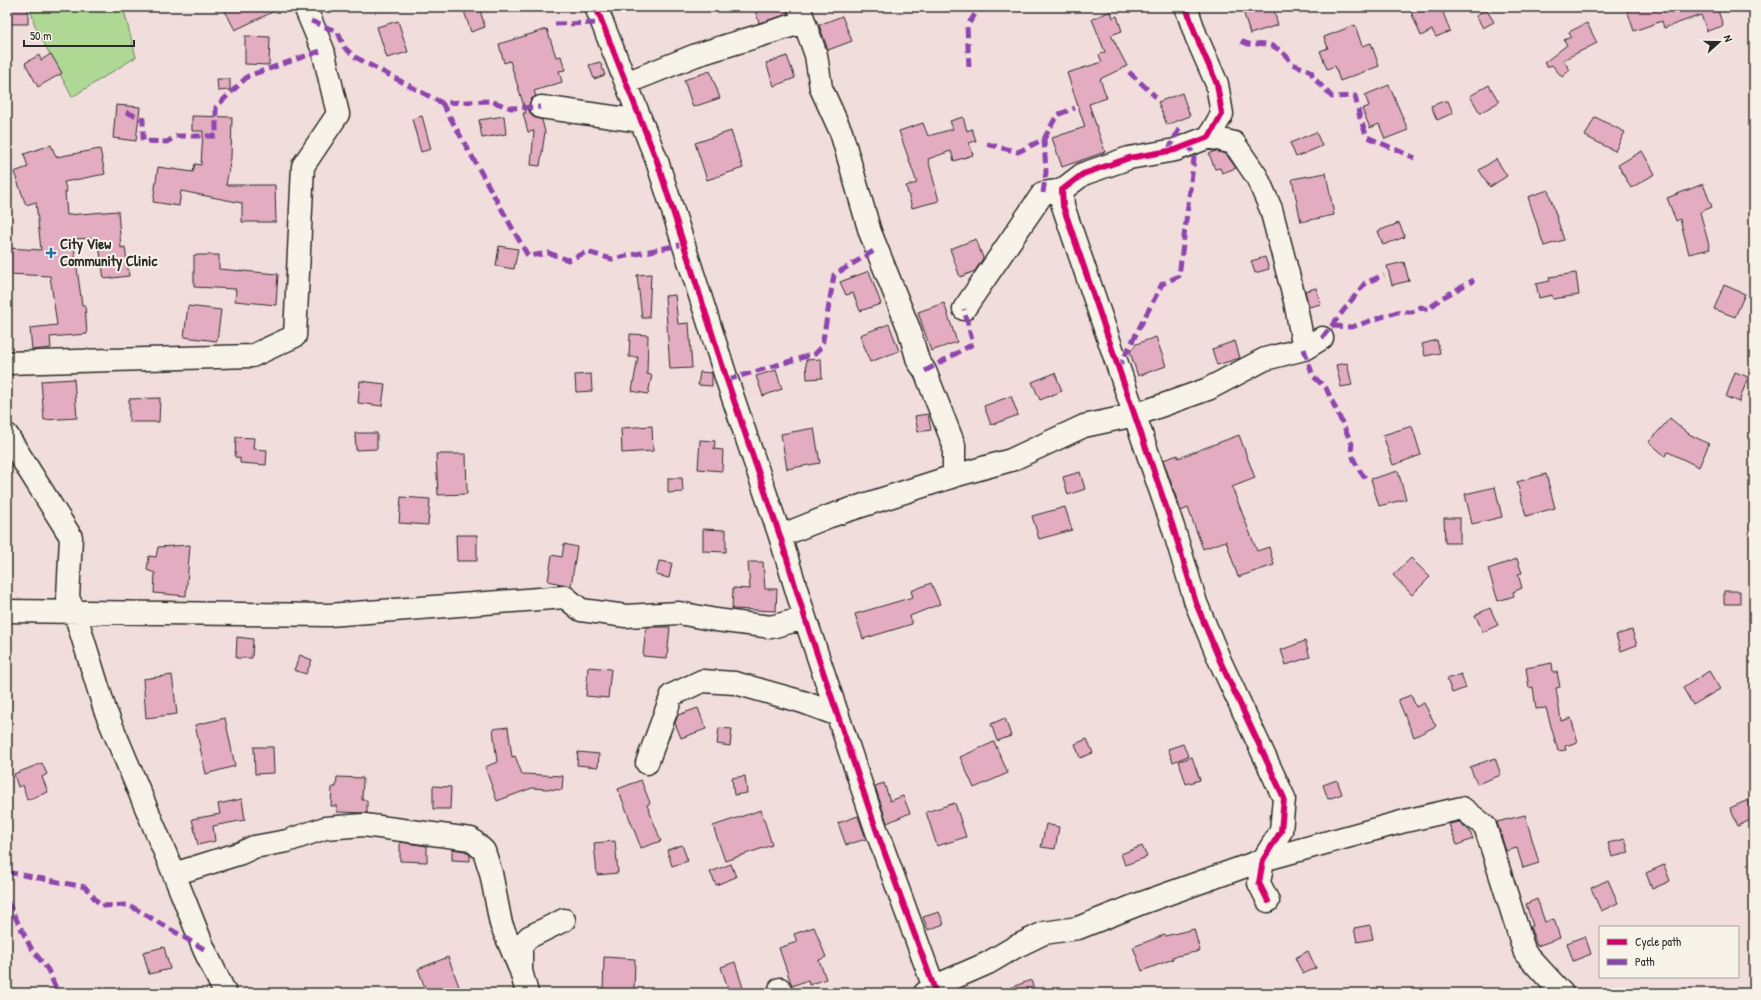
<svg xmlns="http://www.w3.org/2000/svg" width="1761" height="1000" font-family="'Patrick Hand',sans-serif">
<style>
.green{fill:#afd894;stroke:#6d8260}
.building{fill:#e3acc0;stroke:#2b2b2b}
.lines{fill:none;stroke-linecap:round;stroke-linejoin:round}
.minor-casing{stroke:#2b2b2b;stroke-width:25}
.minor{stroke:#f7f3e8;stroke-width:22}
.quiet{stroke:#8e44ad;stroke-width:5;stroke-dasharray:10 5;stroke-linecap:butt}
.cycleway-casing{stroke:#f7f3e8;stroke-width:8}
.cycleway{stroke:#d6006c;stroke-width:6}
.poi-dot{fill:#1f6fb2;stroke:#f7f3e8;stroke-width:1.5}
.labels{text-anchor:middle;stroke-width:4;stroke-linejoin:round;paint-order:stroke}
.poi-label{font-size:15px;font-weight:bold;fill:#2b2b2b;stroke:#f7f3e8;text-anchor:start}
</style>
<rect width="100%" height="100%" fill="#f1dedc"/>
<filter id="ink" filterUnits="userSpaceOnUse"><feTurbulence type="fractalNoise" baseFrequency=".025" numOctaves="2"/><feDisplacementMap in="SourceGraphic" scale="8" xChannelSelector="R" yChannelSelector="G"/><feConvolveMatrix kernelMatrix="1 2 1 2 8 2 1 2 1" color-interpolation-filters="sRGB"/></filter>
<g filter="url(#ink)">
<!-- green -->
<path class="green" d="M30 7H123L136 57 72 97 35 26Z"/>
<!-- building -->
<path class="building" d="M7 7H28V24H7Z
M223 7H283L235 30Z
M476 7H479L485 27 471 32 464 11Z
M754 7H787L788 14 759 23Z
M1242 7H1273L1278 25 1250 34Z
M1409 7H1441L1450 31 1436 37 1432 30 1421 36Z
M1626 7H1717L1723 26 1707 31 1701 15 1664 28 1662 21 1634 31Z
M1486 9 1494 22 1483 28 1476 16Z
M1111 11 1113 18 1117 16 1122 31 1111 35 1127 66 1100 79 1107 98 1089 104 1105 152 1062 167 1052 138 1085 127 1067 73 1102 62 1099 55 1105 52 1092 19Z
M842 16 852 41 828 50 819 25Z
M398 21 408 52 387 58 377 27Z
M1587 23 1597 43 1563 60 1570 70 1562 77 1552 65 1547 67 1544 63 1567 45 1564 40 1571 37 1569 32Z
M1355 25 1362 46 1371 43 1379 66 1340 81 1335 66 1327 69 1320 51 1328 48 1324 37Z
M547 29 556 57 561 56 565 70 559 71 562 82 534 91 536 96 531 99 529 105V111L533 117 542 120 545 132 540 166 531 165 534 131 528 132 523 113H526L510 61 504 63 499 44Z
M245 36 270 37 269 65 245 64Z
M51 54 62 73 38 87 25 63 39 55 41 60Z
M787 56 795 78 774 86 766 63Z
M600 62 605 75 594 79 589 65Z
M710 71 720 98 693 107 684 80Z
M217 79H230V90L218 91Z
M1389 85 1408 130 1385 139 1379 124 1370 128 1362 109 1369 106 1365 95Z
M1489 85 1499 102 1480 113 1470 96Z
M1182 93 1190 116 1167 125 1158 102Z
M1444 101H1448L1453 113 1437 120 1431 106Z
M116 105 140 107 136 141 113 138Z
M192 116 232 117 231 158 226 185H275L276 222H242V203L181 191 179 206 153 202 158 167 193 172 195 164 201 165 203 131H192Z
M422 116 431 149 421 152 412 119Z
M504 116 506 134 482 138 479 120Z
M963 117 967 131 972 129 976 141 969 143 973 155 954 161 951 151 928 159 939 201 912 208 906 186 917 183 899 131 923 123 928 136 953 129 950 121Z
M1595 117 1625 132 1615 151 1585 136Z
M731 131 743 168 707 180 695 143Z
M1316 132 1322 146 1296 157 1290 143Z
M51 145 56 157 100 149 105 174 64 182 67 192H65L67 215 118 211 121 248 125 247 129 276 104 279 98 238 73 239 82 305H85L87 334 50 337 51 348 32 350 30 328 57 325 50 276 7 274V248L41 250 36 202 26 205 14 172 28 167 24 154Z
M1215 151 1226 154 1236 168 1222 173 1220 168 1215 169 1209 154Z
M1642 151 1655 174 1631 188 1618 165Z
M1496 159 1507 176 1490 187 1479 170Z
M1326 173 1334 215 1301 222 1292 179Z
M1703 184 1712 207 1700 212 1710 249 1689 254 1680 219 1676 221 1667 198Z
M1548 190 1564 240 1544 246 1528 197Z
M1399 223 1405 237 1383 245 1378 231Z
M976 239 983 258 975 271 960 277 950 249Z
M499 246 518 249 514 269 496 266Z
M194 255H219V269L278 274 276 305 235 301 236 289 194 287Z
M1265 257 1269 269 1255 273 1251 261Z
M1404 262 1409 281 1392 285 1387 266Z
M869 271 881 304 860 311 853 293 846 295 840 282Z
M1576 273 1579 295 1553 299 1552 295 1539 298 1536 284 1550 281 1549 277Z
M651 274 649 318H642L637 275Z
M1724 285 1745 294 1735 317 1714 309Z
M1316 288 1321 304 1309 307 1305 291Z
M675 295 678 324 689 323 692 368 670 369 665 296Z
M944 303 957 342 931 351 918 312Z
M188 306 221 310 217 341 184 337Z
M889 324 899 351 870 362 860 335Z
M630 334 648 335 647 374 652 375 648 394 632 391 638 357H629Z
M1156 337 1166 366 1138 376 1130 352 1136 344Z
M1437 340 1440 353 1425 356 1422 344Z
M1235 341 1240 358 1217 365 1212 349Z
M821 359 822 378 807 379 806 360Z
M1347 363 1352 385 1341 387 1336 365Z
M776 370 782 389 763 396 756 376Z
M700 372 712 373V386L698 385Z
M1735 372 1748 377 1739 402 1726 397Z
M1055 373 1062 391 1040 400 1032 382Z
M591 374 592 391 576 392 575 375Z
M74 379 77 418 44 420 41 381Z
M360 381 385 384 382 406 358 403Z
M1011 396 1018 415 991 425 984 406Z
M160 398 159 422H129V399Z
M928 414 931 430 918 432 915 416Z
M1670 418 1689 434 1709 444 1699 467 1668 452 1665 456 1649 442Z
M652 426 653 451 622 453 621 428Z
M1412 426 1421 455 1393 465 1383 435Z
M814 428 820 463 787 469 781 434Z
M355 433H377V449L356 450Z
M1239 435 1255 478 1232 487 1257 551 1269 547 1274 565 1238 577 1226 541 1203 549 1188 508 1181 511 1163 460 1178 455V458Z
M236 437 254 438 253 449 267 450 266 465 240 463V458L235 457Z
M700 440 715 441 714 449 723 450 722 471 698 469Z
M436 454H466L467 494 438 495Z
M1398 471 1406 499 1379 506 1371 479Z
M1080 472 1085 489 1068 495 1063 477Z
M1546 474 1555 508 1526 516 1517 482Z
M668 478H682L683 492 668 493Z
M1495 487 1502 517 1472 524 1465 494Z
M401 497 430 499 428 525 399 523Z
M1065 507 1072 530 1039 539 1032 516Z
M1444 518H1460V543H1445Z
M703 529 726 530V552L703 551Z
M456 535H477V561H457Z
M564 544 577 547 571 586 548 581 552 555 562 557Z
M190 545 186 596 154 593 155 573 147 570 149 556 156 557 158 547Z
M1411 558 1430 577 1412 595 1393 575Z
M1517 559 1522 573 1518 574 1522 588 1513 592 1514 596 1498 601 1488 569Z
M659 561 672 563 669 578 656 575Z
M748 562H763L765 589H777L776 611 732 609 733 588 750 589Z
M931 583 940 604 910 616 912 624 863 639 855 614 913 597 911 591Z
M1724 591H1740V604H1724Z
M1490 608 1498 625 1483 632 1475 615Z
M646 627H670L667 658 643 656Z
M1632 630 1637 645 1621 651 1616 635Z
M237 637 253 639 252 658H236Z
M1305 641 1310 657 1286 665 1281 650Z
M300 655 312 660 306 674 294 670Z
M1552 663 1553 672H1557L1560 687 1556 688 1561 721 1571 718 1578 742 1565 746 1566 750 1558 751 1546 708 1536 709 1533 687 1529 688 1526 668Z
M588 667 611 669 608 698 586 696Z
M1709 671 1720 689 1693 705 1683 688Z
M1461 674 1466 688 1452 693 1447 679Z
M172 675 177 714 146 718 143 679Z
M1411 695 1416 707 1424 703 1436 726 1414 737 1398 700Z
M698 708 706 729 681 738 675 723 678 715Z
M225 718 235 766 206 774 195 725Z
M1005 718 1011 736 997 741 991 724Z
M508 727 512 757 515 756 522 774 563 776 562 790 532 788 497 801 485 767 497 762 493 729Z
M719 728 732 729 730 746 717 744Z
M1087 739 1093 753 1080 758 1075 744Z
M994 742 1008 773 974 788 960 757Z
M1183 744 1188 756 1173 762 1168 749Z
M254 747H273L274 773 255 774Z
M578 752 599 754 598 767 577 765Z
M1192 757 1200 780 1186 784 1179 761Z
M1495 758 1501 775 1477 784 1470 767Z
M42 763 47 774 42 777 48 792 27 800 23 785 18 787 14 774Z
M745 776 747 793 734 795 732 778Z
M337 777 363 778 362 800H367V813L337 812V806H331L332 787H336Z
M641 780 650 803 647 805 661 841 641 848 618 789Z
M1337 780 1342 794 1328 799 1323 785Z
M884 783 890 801 903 796 910 813 887 823 875 786Z
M433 786 451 787 450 809H433Z
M242 799 245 820 213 826 215 841 198 845 192 819 220 814 218 804Z
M1748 800 1754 812V818L1738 826 1730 808Z
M955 803 966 837 937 846 926 812Z
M761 810 772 845 725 861 713 826Z
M1525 815 1539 863 1523 868 1517 848 1506 851 1497 822Z
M858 816 866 839 846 845 838 823Z
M1459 822 1469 830 1473 839 1457 845 1449 824Z
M1046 824 1059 827 1055 849 1041 847Z
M1625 839 1629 853 1612 857 1608 843Z
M615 841 618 873 597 875 594 843Z
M400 842 427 846V862L400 861Z
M682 845 688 861 672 866 667 850Z
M1142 846 1147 857 1125 865 1121 854Z
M452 849 465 851 470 855V861L452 860Z
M731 864 736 877 716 885 710 872Z
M1664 865 1670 881 1652 889 1646 873Z
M1608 880 1618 903 1601 911 1591 888Z
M1537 899 1545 922 1554 919 1560 938 1537 946 1530 927 1533 926 1526 904Z
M939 912 944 924 928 930 923 917Z
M1370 925 1373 939 1357 942 1354 928Z
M814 927 826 957 819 960 826 979 809 985 808 980 792 986 779 948 797 942 794 934Z
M1194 929 1200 951 1172 957 1173 959 1142 971 1133 947 1164 935 1165 936Z
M1585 936 1591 954 1573 961 1567 943Z
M164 947 170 969 149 974 143 952Z
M1308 951 1316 968 1303 974 1295 958Z
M448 957 460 989 450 993H427L418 969Z
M604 957 635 959 634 993H603Z
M735 962 743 988 729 992 721 967Z
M1031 980 1035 993H999V992Z"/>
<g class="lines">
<defs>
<path id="minor" d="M596 7 657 161 727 380 780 536 805 618 877 832 936 993
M1186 7 1196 36 1217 84 1222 114 1209 137 1175 150 1129 158 1083 174 1062 190 1063 206 1173 527 1196 603 1220 661 1284 798 1281 831 1263 860 1259 883 1268 901
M626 83 696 55 804 22
M541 107 641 121
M1209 137 1234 143 1257 177 1271 209 1295 301 1304 349
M964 309 1043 193 1062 190
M7 363 252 356 295 336 303 166 338 114 323 50 305 7
M7 435 71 537 68 598 75 613 105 710 174 874 204 949 225 993
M954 476 1011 460 1084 426 1135 415 1208 389 1265 359 1304 349 1322 338
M780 536 830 516 954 476V445L925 371 918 361 909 329 870 232 841 132 821 88 816 55 799 7
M7 611 329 615 565 597 581 610 626 616 679 613 716 620 771 627 805 618
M647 763 672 695 702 681 735 683 803 702 838 715
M174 874 241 853 254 847 287 841 325 828 364 825 471 839 484 851 491 873 501 924 521 971 527 993
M521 970V945L529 937 564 920
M780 993V989
M925 993 933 987 988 963 1015 947 1044 933 1078 928 1139 904 1263 860 1405 821 1462 808 1485 826 1525 953 1562 993"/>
</defs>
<!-- minor casing -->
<use href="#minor" class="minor-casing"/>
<!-- minor -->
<use href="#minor" class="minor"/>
<!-- quiet -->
<path class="quiet" d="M311 21 338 32 344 47 355 57 442 103 491 101 511 108 541 107
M555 24 603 23
M1241 41C1256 48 1253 42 1265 44 1276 45 1287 55 1292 64L1311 71 1313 77 1332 97 1355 96 1360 118 1367 137 1415 158
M969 67 967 26 980 7
M1129 72 1156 97
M442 103 528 256 549 253 568 260 587 252 612 259 684 244
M126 112 143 119V141L167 142 176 136H216V107L248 76 323 50
M987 144 1018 152 1044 139 1057 115 1075 108
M1168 151 1180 127
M1043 193 1046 172 1044 139
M1332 326 1352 327 1397 312H1412L1421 307 1428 310 1440 299 1474 280
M1322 338 1365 283 1384 275
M1304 349 1313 376 1326 388 1352 444C1349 455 1359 471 1366 479
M1118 369 1162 284 1179 276 1194 158 1189 144
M925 371 973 344 964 309
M727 380 814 354 822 346 834 275 877 249
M7 872 85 887 101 906 129 905 204 949
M7 901 31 948 48 970 58 993"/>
<defs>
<path id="cycleway" d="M596 7 657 161 727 380 780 536 805 618 877 832 936 993
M1186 7 1196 36 1217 84 1222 114 1209 137 1175 150 1129 158 1083 174 1062 190 1063 206 1173 527 1196 603 1220 661 1284 798 1281 831 1263 860 1259 883 1268 901"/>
</defs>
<!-- cycleway casing -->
<use href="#cycleway" class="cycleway-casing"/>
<!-- cycleway -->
<use href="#cycleway" class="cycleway"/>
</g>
</g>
<!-- markers -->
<path class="poi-dot" d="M49 247h4v4h4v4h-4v4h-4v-4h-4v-4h4z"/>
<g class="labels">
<!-- poi labels -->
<g class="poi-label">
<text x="60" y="249">City View<tspan x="60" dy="17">Community Clinic</tspan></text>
</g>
</g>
<!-- margin -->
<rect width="1761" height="1000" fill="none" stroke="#f7f3e8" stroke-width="24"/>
<rect x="12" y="12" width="1737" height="976" fill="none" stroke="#2b2b2b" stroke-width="1.5" filter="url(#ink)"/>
<!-- legend -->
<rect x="1599" y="926" width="140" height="52" fill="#f7f3e8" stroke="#a5a39c"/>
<rect x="1607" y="939" width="20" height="6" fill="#d6006c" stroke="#a5a39c"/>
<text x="1635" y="946" font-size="12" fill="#2b2b2b">Cycle path</text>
<rect x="1607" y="959" width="20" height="6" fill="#8e44ad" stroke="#a5a39c"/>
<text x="1635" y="966" font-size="12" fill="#2b2b2b">Path</text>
<!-- north arrow -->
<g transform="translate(1719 42) rotate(69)" stroke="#f7f3e8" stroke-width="3" paint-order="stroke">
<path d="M0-3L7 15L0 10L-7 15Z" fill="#2b2b2b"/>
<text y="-6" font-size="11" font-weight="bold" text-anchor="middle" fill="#2b2b2b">N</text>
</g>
<!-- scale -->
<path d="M24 40v6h110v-6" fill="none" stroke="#2b2b2b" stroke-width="2"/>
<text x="30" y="40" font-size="12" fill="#2b2b2b" stroke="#f7f3e8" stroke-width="3" paint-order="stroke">50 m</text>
</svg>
